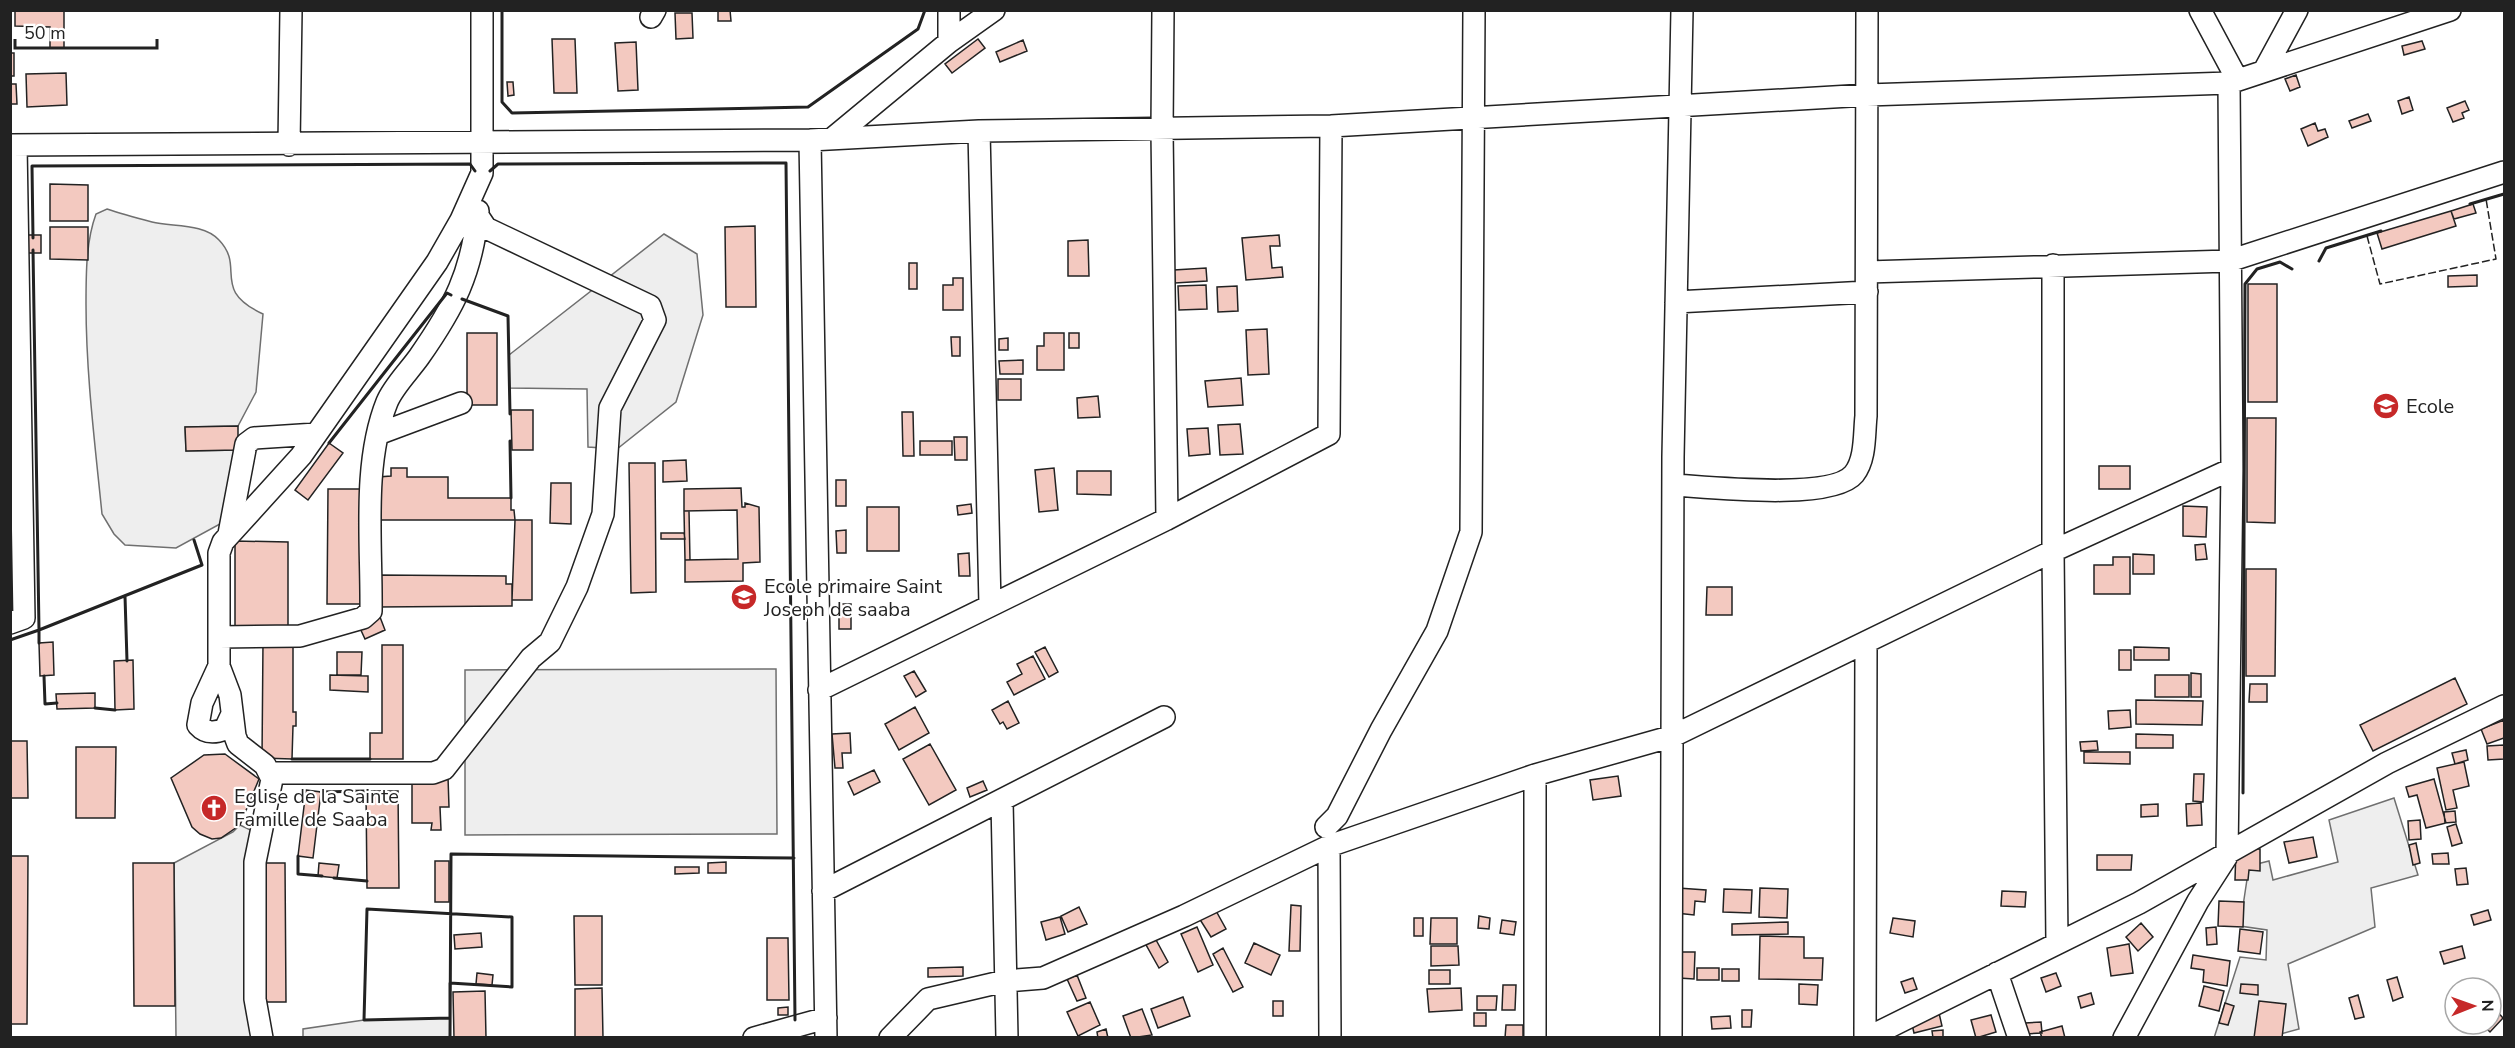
<svg xmlns="http://www.w3.org/2000/svg" width="2515" height="1048" font-family="'Nunito Sans',sans-serif">
<style>
.green{fill:#eee;stroke:#6f6f6f;stroke-width:1.5}
.building{fill:#f3c9c0;stroke:#222;stroke-width:1.5}
.lines{fill:none;stroke-linecap:round;stroke-linejoin:round}
.minor-casing{stroke:#222;stroke-width:24}
.minor{stroke:#fff;stroke-width:21}
.fence{stroke:#222;stroke-width:1.5;stroke-dasharray:8 3;stroke-linecap:butt}
.wall{stroke:#222;stroke-width:3}
.labels{text-anchor:middle;stroke-width:4.5;stroke-linejoin:round;paint-order:stroke}
.poi-label{font-size:20px;fill:#222;stroke:#fff;text-anchor:start}
</style>
<rect width="100%" height="100%" fill="#fff"/>
<!-- green -->
<path class="green" d="M107 209C122 214 137 218 152 222 172 227 204 223 219 240 246 268 210 289 263 314L256 392 238 426 185 427 186 451 238 450 220 524 176 548 125 545 114 534 102 514C95 444 86 374 86 304 86 274 86 241 96 214Z
M664 234 697 254 703 315 676 402 617 449 588 447 587 389 509 388V355Z
M776 669 777 834 465 835V670Z
M2394 798 2418 875 2371 888 2375 927 2288 964 2299 1029 2269 1037 2214 1038 2240 957 2266 960 2267 930 2240 926 2249 866 2269 861 2273 880 2338 862 2329 820Z
M240 825 265 837 262 1037H176L174 863 233 832Z
M450 1018V1037H303V1029L364 1020Z"/>
<!-- building -->
<path class="building" d="M15 10H64V48H50V27L15 26Z
M718 10H730L731 21H718Z
M675 13H692L693 38 676 39Z
M552 39H575L577 93H554Z
M978 39 985 48 952 73 945 64Z
M1023 40 1027 51 1000 62 996 52Z
M2422 41 2425 49 2404 55 2402 46Z
M636 42 638 90 618 91 615 43Z
M10 53H14V76H10Z
M66 73 67 105 27 107 26 74Z
M2296 75 2300 87 2290 91 2285 79Z
M507 82H513L514 95 508 96Z
M10 84H16L17 104H10Z
M2409 97 2413 110 2402 114 2398 101Z
M2465 101 2469 110 2462 113 2464 118 2453 122 2447 108Z
M2368 114 2371 121 2352 128 2349 121Z
M2315 123 2318 131 2325 129 2328 137 2308 146 2301 129Z
M50 184 88 185V221H50Z
M2473 204 2476 213 2454 219 2451 211Z
M2451 211 2456 226 2382 249 2377 233Z
M755 226 756 307H726L725 227Z
M50 227H88V260L50 259Z
M28 235H41V253H27Z
M1279 235 1280 246H1270L1272 268 1282 267 1283 277 1246 280 1242 238Z
M1088 240 1089 276H1068V241Z
M909 263H917V289H909Z
M1206 268 1207 281 1175 283 1174 270Z
M2477 275V286L2448 287V276Z
M953 278H963V310H943V285H953Z
M2248 284H2277V402H2248Z
M1206 285 1207 309 1179 310 1178 286Z
M1237 286 1238 311 1218 312 1217 287Z
M1267 329 1269 374 1248 375 1246 330Z
M467 333H497V405H467Z
M1044 333H1064V370H1037V346H1044Z
M1069 333H1079V348H1069Z
M951 337H960V356H952Z
M1008 338V350H999V339Z
M1023 360V374H1000L999 361Z
M1241 378 1243 405 1208 407 1205 381Z
M998 379H1021V400H998Z
M1098 396 1100 417 1078 418 1077 398Z
M511 410H533V450H512Z
M902 412H913L914 456H903Z
M2247 418H2276L2275 523 2247 522Z
M1240 424 1243 454 1220 455 1218 425Z
M238 426V450L186 451 185 427Z
M1208 428 1210 454 1189 456 1187 429Z
M954 437H967V460H955Z
M920 441H952V455H920Z
M329 443 343 453 308 500 295 490Z
M686 460 687 481 663 482V461Z
M629 463H655L656 592 631 593Z
M2099 466H2130V489H2099Z
M391 468H407V477H448V498H511V510H514L515 520H377L378 477 391 476Z
M1054 468 1058 510 1039 512 1035 470Z
M1077 471H1111V495L1077 494Z
M836 480H846V506H836Z
M551 483H571V524L550 523Z
M741 488 742 507H745V503L759 507 760 562 743 563V581L685 582V560L738 559 737 510 684 511V489Z
M328 489H364L363 604H327Z
M971 504 972 513 958 515 957 506Z
M2183 506 2207 507 2206 537 2183 536Z
M867 507H899V551H867Z
M684 511H689L690 560H685Z
M515 520H532V600H512Z
M846 530V553H837L836 531Z
M661 533H684L685 539H661Z
M235 541 288 542V628H235Z
M2205 544 2207 559 2196 560 2195 545Z
M969 553 970 576H959L958 554Z
M2133 554 2154 555V574H2133Z
M2113 557H2130V594H2094V565H2113Z
M2246 569H2276L2275 676H2246Z
M377 575 506 576V584H512V606L377 607Z
M1707 587H1732V615H1706Z
M839 604H851V629H839Z
M380 617 385 630 365 639 359 626Z
M53 642 54 675 40 676 39 643Z
M263 642 293 643V712H296V726H293L292 759 262 758Z
M382 645H403V759H370V733H382Z
M1045 647 1058 672 1049 677 1035 652Z
M2134 647 2169 648V660H2134Z
M2119 650H2131V670H2119Z
M337 652H362L361 675H337Z
M1033 656 1045 679 1014 695 1007 682 1022 674 1017 664Z
M133 660 134 709 115 710 114 661Z
M914 671 926 691 916 697 904 676Z
M2191 673 2201 674V697H2191Z
M330 675 368 676V692L330 690Z
M2155 675H2189V697H2155Z
M2455 678 2467 704 2373 751 2360 725Z
M2250 684H2267V702H2249Z
M95 693V708L57 709 56 694Z
M2136 700 2203 701 2202 725 2136 724Z
M1008 701 1019 723 1007 729 1003 722 1000 724 992 710Z
M915 707 929 733 899 750 885 724Z
M2130 710 2131 727 2109 729 2108 711Z
M2504 720V738L2487 744 2481 729Z
M850 733 851 753H842L843 768H835L832 734Z
M2136 734 2173 735V748H2136Z
M10 741H27L28 798H10Z
M2097 741 2098 750 2081 751 2080 742Z
M930 744 956 790 929 805 903 759Z
M2504 745V759L2488 760 2487 746Z
M76 747H116L115 818H76Z
M2466 750 2468 760 2455 764 2452 753Z
M2084 752H2130V764L2084 763Z
M225 754 259 779 240 825 221 838 212 839 200 834 192 827 171 778 204 755Z
M2464 762 2469 786 2453 790 2457 808 2446 810 2437 768Z
M874 770 880 782 854 795 848 782Z
M2194 774H2204L2203 802 2193 801Z
M1618 776 1621 796 1593 800 1590 780Z
M448 777 449 807H440L441 830H431L432 823H412V779Z
M2434 779 2446 823 2426 828 2417 795 2409 797 2406 787Z
M983 781 987 790 970 797 967 788Z
M306 790 321 792 313 858 298 856Z
M366 791H398L399 888H367Z
M2201 803 2202 825 2187 826 2186 804Z
M2158 804V816L2141 817V805Z
M2455 811 2456 822 2445 823 2444 812Z
M2420 820 2421 839 2409 840 2408 821Z
M2456 824 2462 843 2452 846 2447 827Z
M2313 837 2317 857 2289 863 2284 842Z
M2416 843 2420 863 2413 865 2409 845Z
M2236 848 2260 849V871L2249 870 2248 880H2235Z
M2448 853 2449 864H2433L2432 854Z
M2097 855H2132L2131 870H2097Z
M10 856H28L27 1024H10Z
M435 861H449V902H435Z
M726 862V873H708V863Z
M133 863H174L175 1006H134Z
M262 863H285L286 1002H263Z
M319 863 339 865 337 878 318 876Z
M675 867H699V873L675 874Z
M2466 868 2468 884 2457 885 2455 869Z
M1678 888 1706 890 1705 902 1695 901 1694 915 1676 913Z
M1760 888 1788 889 1787 918 1759 917Z
M1724 889 1752 890 1751 913 1723 912Z
M2002 891 2026 892 2025 907 2001 906Z
M2219 901 2244 902 2243 927 2218 926Z
M1291 905 1301 906 1300 951H1289Z
M1079 907 1087 924 1068 932 1061 916Z
M1215 909 1226 929 1211 937 1199 918Z
M2488 910 2491 920 2474 925 2471 915Z
M574 916H602V985H575Z
M1479 916 1490 918 1489 929 1478 928Z
M1060 917 1065 934 1046 940 1041 922Z
M1414 918H1423V936H1414Z
M1431 918H1457V944H1430Z
M1893 918 1915 921 1913 937 1890 933Z
M1502 920 1516 922 1514 935 1500 933Z
M1788 922V934L1732 935V924Z
M2141 923 2153 937 2138 951 2126 937Z
M1197 927 1213 965 1198 972 1181 934Z
M2216 927 2217 944 2207 945 2206 928Z
M2240 929 2263 932 2260 954 2238 951Z
M481 933 482 947 455 949 454 935Z
M1760 936 1804 937V958H1823L1822 980 1759 979Z
M767 938H788L789 1000H767Z
M1155 938 1168 962 1159 968 1145 943Z
M1254 943 1280 955 1271 975 1245 963Z
M2129 944 2133 973 2111 976 2107 948Z
M1431 946H1458L1459 965 1431 966Z
M2462 946 2465 958 2444 964 2440 952Z
M1223 948 1243 987 1233 992 1213 954Z
M1680 952H1695L1694 979 1679 978Z
M2193 955 2230 961 2227 986 2203 982 2204 970 2191 968Z
M963 967V976L928 977V968Z
M1697 968H1719V980H1697Z
M1722 969H1739V981H1722Z
M1429 970H1450V984H1429Z
M477 973 493 975 492 985 476 984Z
M2056 973 2061 986 2046 992 2041 978Z
M1077 975 1086 998 1077 1001 1067 979Z
M2397 977 2403 997 2393 1001 2387 980Z
M1913 978 1917 989 1905 993 1901 982Z
M1799 984 1818 985 1817 1005 1799 1004Z
M2241 984 2258 985V995L2240 993Z
M1503 985H1516L1515 1010H1502Z
M2204 986 2224 991 2219 1011 2199 1006Z
M602 988 603 1038H575V989Z
M1461 988 1462 1010 1429 1012 1427 989Z
M485 991 486 1038H454L453 992Z
M2493 992 2500 1005 2491 1011V994Z
M2091 993 2094 1004 2081 1008 2078 997Z
M2358 995 2364 1017 2355 1019 2349 998Z
M1477 996H1497L1496 1010H1477Z
M1183 997 1190 1016 1158 1028 1151 1009Z
M1273 1001H1283V1016H1273Z
M2259 1001 2286 1004 2282 1038H2254Z
M1090 1002 1100 1025 1078 1036 1067 1012Z
M2225 1003 2234 1006 2228 1025 2219 1023Z
M788 1007V1015H778V1008Z
M1142 1009 1152 1035 1131 1038 1123 1016Z
M2495 1009 2503 1018 2490 1032 2482 1024H2491V1013Z
M1742 1010H1752L1751 1027H1742Z
M1474 1013H1486V1026H1474Z
M1939 1013 1942 1026 1914 1033 1911 1020Z
M1991 1015 1996 1032 1976 1038 1971 1020Z
M1730 1016 1731 1028 1712 1029 1711 1017Z
M2041 1022 2042 1033 2025 1034V1023Z
M1506 1025H1523V1038H1505Z
M2062 1026 2065 1038H2042L2040 1032Z
M1106 1029 1108 1038H1098L1097 1032Z
M1943 1030V1038H1933L1932 1031Z"/>
<g class="lines">
<defs>
<path id="minor" d="M949 10V42
M1163 10 1162 130 1167 519
M2200 10 2237 79
M651 17 655 10
M2265 69 2297 10
M979 131 990 605
M833 138 949 42 994 10
M810 140 826 1038
M10 145 810 140 979 131 1331 126 1867 95 2229 83
M289 145 291 10
M2053 265V551L2057 943
M1867 272 2229 261 2504 172
M1676 302 1867 292
M378 434 461 403
M1673 485C1708 487 1832 501 1854 474 1866 459 1864 434 1866 416L1867 10
M229 534 246 444 254 438 316 434
M10 623 24 618 16 145
M219 637 300 636 363 618 371 611C372 545 362 464 387 402 393 387 409 371 419 357 454 307 472 273 478 211
M219 666V553L223 542 301 456 437 262 461 220 482 173V10
M819 690 1167 519 1329 434 1331 126
M232 714 225 729C215 733 206 734 198 725L202 703 219 666 230 695 235 736 238 744 265 765 272 779 255 862V999L262 1038
M270 773H433L444 769 531 658 550 642 577 587 603 514 610 408 655 320 650 306 486 228 478 216
M1535 775V1038
M1002 801 1007 1038
M1326 827 1337 816 1381 730 1437 631 1471 532 1474 10
M1329 846 1330 1038
M823 891 1164 717
M1997 973 2019 1038
M754 1038 826 1018
M890 1038 928 999 1005 981 1043 978 1184 916 1329 846 1535 775 1673 736 2053 551 2232 469
M1671 1038 1673 457 1682 10
M1865 1038 1866 643
M1867 1038 2139 903 2387 763 2504 706
M2124 1038 2198 901 2227 856 2232 469 2229 83 2450 10"/>
</defs>
<!-- minor casing -->
<use href="#minor" class="minor-casing"/>
<!-- minor -->
<use href="#minor" class="minor"/>
<!-- fence -->
<path class="fence" d="M2367 236 2380 284 2496 259 2486 199"/>
<!-- wall -->
<path class="wall" d="M502 10V102L512 113 808 107 918 29 925 10
M490 171 498 164 786 163 795 1020
M2470 204 2504 194
M33 238 32 166 470 164 475 171
M2319 261 2326 248 2381 231
M462 299 508 316 510 414
M510 441 511 498
M329 443 447 293 451 295
M125 596 127 661
M10 640 39 630 33 250
M39 643V630L202 565 194 540
M44 676 45 704 57 703
M95 708 115 710
M292 759H370
M321 792 366 791
M2243 793 2245 284 2257 269 2280 262 2292 269
M298 856V874L322 876
M334 878 367 881
M367 909 512 917V987L450 983V1018L364 1020Z
M450 1038 451 854 794 858"/>
</g>
<!-- icons -->
<defs>
<symbol id="school-disc" viewBox="-11 -11 22 22"><circle r="9.5" fill="#c62828" stroke="#fff"/><path d="M0-5L7-2L0 1L-7-2ZM-4 1L0 2.5L4 1V4Q0 6-4 4Z" fill="#fff"/></symbol>
<symbol id="church-disc" viewBox="-11 -11 22 22"><circle r="9.5" fill="#c62828" stroke="#fff"/><path d="M-1.2-6h2.4v3.5h3.3v2.4h-3.3V6h-2.4V-.1h-3.3v-2.4h3.3Z" fill="#fff"/></symbol>
</defs>
<g fill-rule="evenodd">
<use href="#school-disc" x="2371" y="391" width="30" height="30"/>
<use href="#school-disc" x="729" y="582" width="30" height="30"/>
<use href="#church-disc" x="199" y="793" width="30" height="30"/>
</g>
<g class="labels">
<!-- poi labels -->
<g class="poi-label">
<text x="2406" y="413">Ecole</text>
<text x="764" y="593">Ecole primaire Saint<tspan x="764" dy="23">Joseph de saaba</tspan></text>
<text x="234" y="803">Eglise de la Sainte<tspan x="234" dy="23">Famille de Saaba</tspan></text>
</g>
</g>
<!-- border -->
<rect width="2515" height="1048" fill="none" stroke="#222222" stroke-width="24"/>
<!-- north arrow -->
<g transform="translate(2473 1006) rotate(89)"><circle r="28" fill="#ffffff" stroke="#a7a7a7" stroke-width="1.5"/>
<path d="M0-4.5L10 22L0 15L-10 22Z" fill="#c62828"/>
<text y="-9" font-size="16" font-weight="bold" text-anchor="middle" fill="#222222">N</text>
</g>
<!-- scale -->
<path d="M15 39v9h142v-9" fill="none" stroke="#222222" stroke-width="3"/>
<text x="24" y="39" font-size="18" fill="#222222" stroke="#ffffff" stroke-width="4.5" paint-order="stroke">50 m</text>
</svg>
